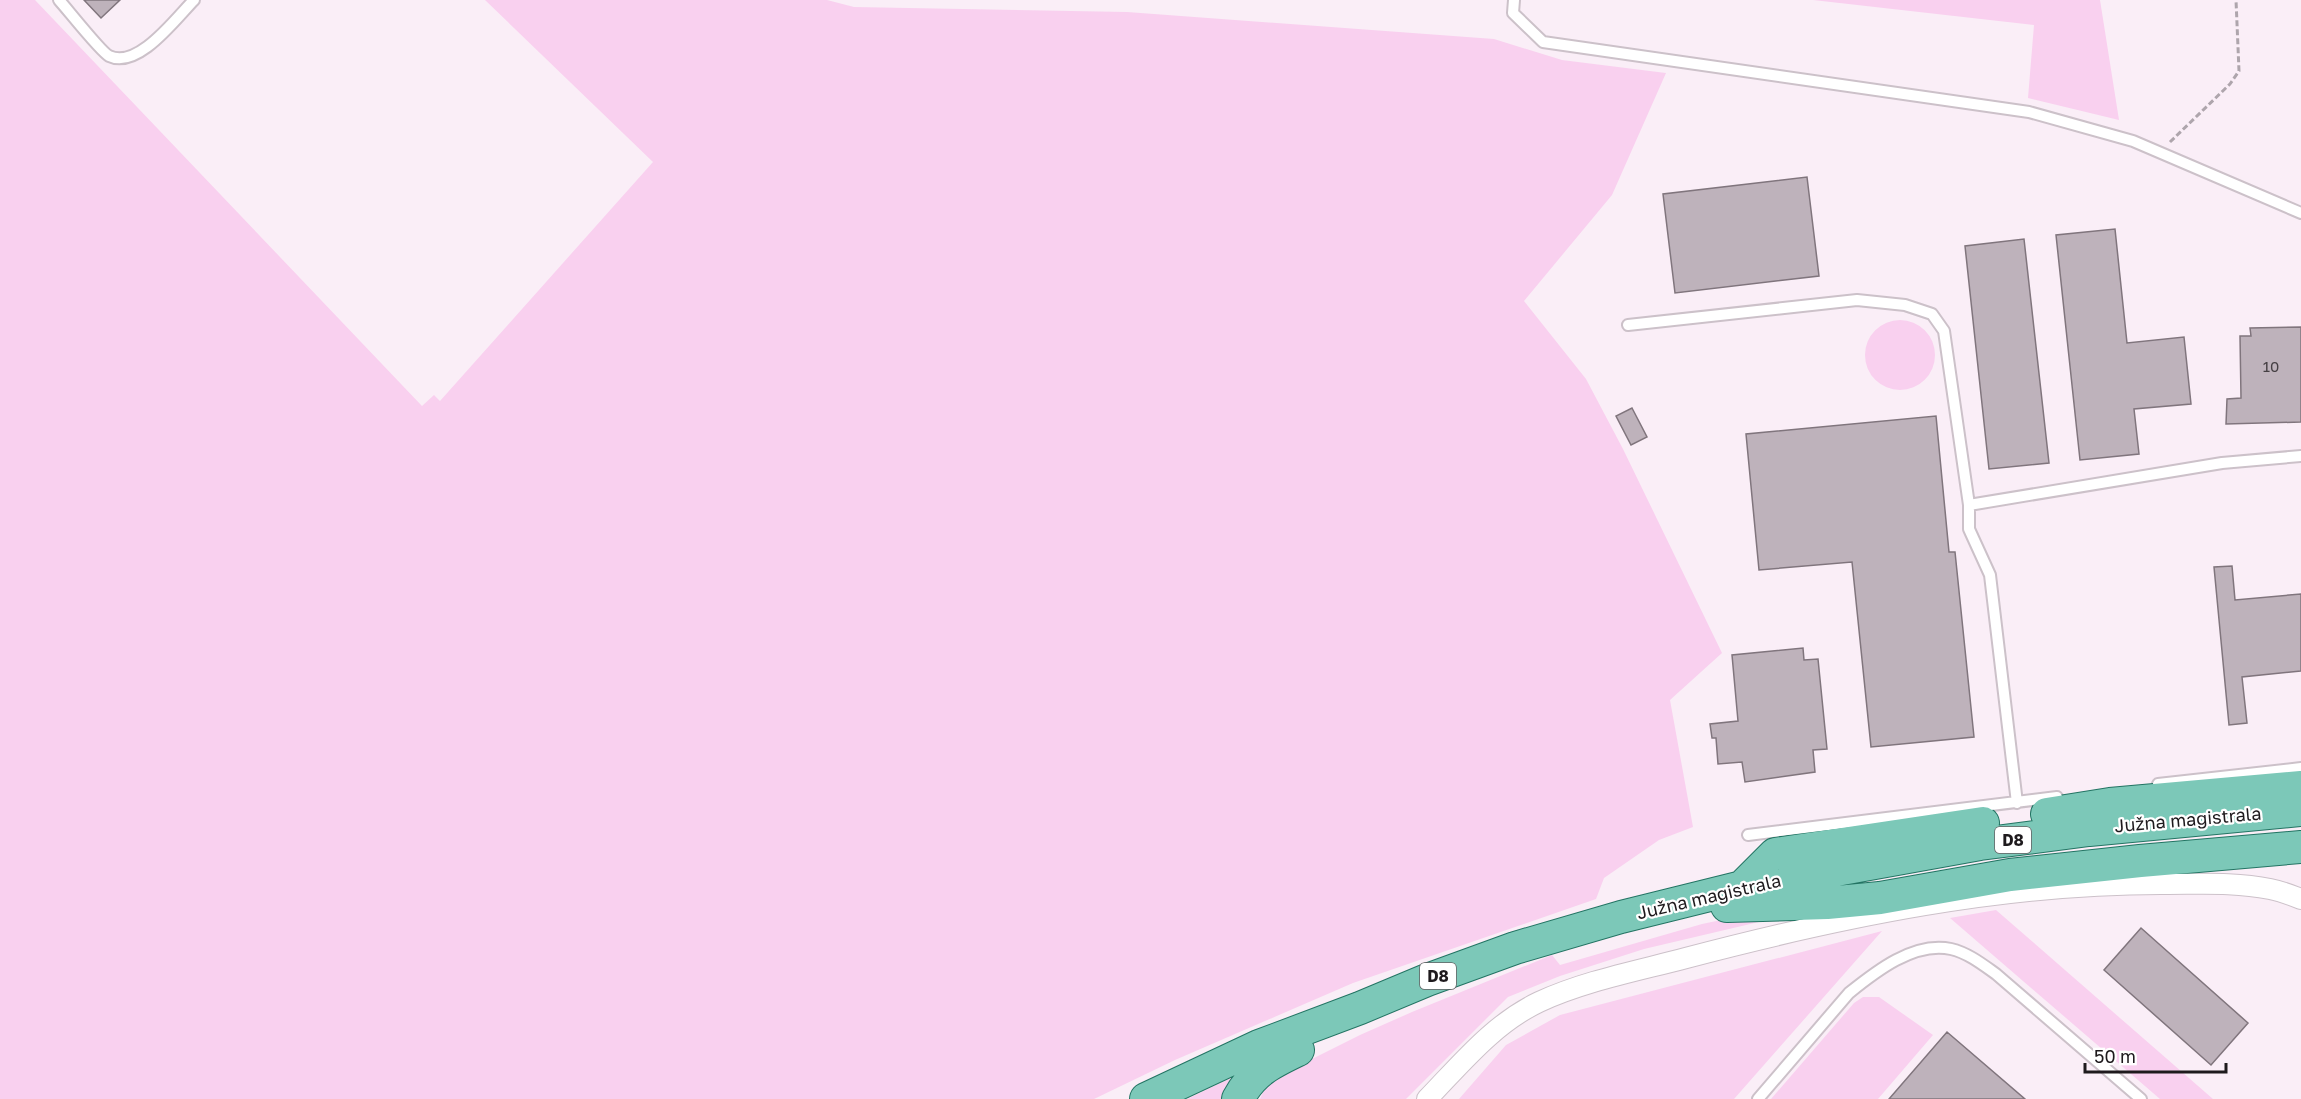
<svg xmlns="http://www.w3.org/2000/svg" width="2301" height="1099" font-family="'Golos Text',sans-serif">
<style>
.green{fill:#f9d0ef}
.building{fill:#beb2bb;stroke:#80757d;stroke-width:1.5}
.lines{fill:none;stroke-linecap:round;stroke-linejoin:round}
.lane-casing{stroke:#ccc1c9;stroke-width:14}
.street-casing{stroke:#ccc1c9;stroke-width:22}
.primary-casing{stroke:#237463;stroke-width:34}
.path{stroke:#aea5ac;stroke-width:3;stroke-dasharray:6 3;stroke-linecap:butt}
.lane{stroke:#fff;stroke-width:10}
.street{stroke:#fff;stroke-width:20}
.primary{stroke:#7cc8b8;stroke-width:32}
.labels{text-anchor:middle;stroke-width:4.5;stroke-linejoin:round;paint-order:stroke}
.number-label{font-size:15px;fill:#464044}
.shield{fill:#fff;stroke:#625f61;stroke-width:1.5}
.shield-label{font-size:16px;font-weight:bold;fill:#1e1a1d}
.street-label{font-size:18px;fill:#1e1a1d;stroke:#fff}
</style>
<rect width="100%" height="100%" fill="#faeef7"/>
<!-- green -->
<path class="green" d="M0 0H35L422 406 434 395 440 401 653 162 485 0H827L854 7 1127 12 1494 39 1562 60 1666 73 1612 195 1524 301 1586 379 1623 449 1722 653 1670 700 1693 827 1659 840 1604 878 1596 899 1353 983 1175 1060 1094 1099H0Z
M1813 0H2100L2119 120 2028 98 2034 25Z
M1865 355a35 35 0 1 1 70 0a35 35 0 1 1-70 0Z
M1784 907H1823L1644 949 1560 976 1508 997 1406 1099H1260L1264 1090 1278 1076 1360 1035 1412 1012 1552 955 1560 965 1702 924Z
M1996 910 2213 1099H2160L1950 918Z
M1882 931 1734 1099H1459L1506 1045 1560 1015Z
M1863 997H1879L1933 1035 1878 1099H1771L1854 1003Z
M1235 1076 1222 1099H1187Z"/>
<!-- building -->
<path class="building" d="M84 0H120L101 18Z
M1807 177 1819 276 1675 293 1663 194Z
M2115 229 2127 343 2184 337 2191 404 2134 409 2139 454 2080 460 2056 235Z
M2024 239 2049 463 1989 469 1965 246Z
M2301 327V422L2226 424 2227 399 2241 398 2240 336H2251L2250 328Z
M1632 408 1647 437 1631 445 1616 416Z
M1936 416 1949 552H1955L1974 737 1871 747 1852 562 1759 570 1746 434Z
M2232 566 2235 600 2301 594V671L2242 677 2247 723 2229 725 2214 567Z
M1803 648 1804 660 1818 659 1827 749 1813 750 1815 772 1745 782 1742 762 1718 764 1716 738H1712L1710 724 1738 721 1732 655Z
M2141 928 2248 1023 2211 1065 2104 970Z
M1947 1032 2025 1099H1889Z"/>
<g class="lines">
<defs>
<path id="lane" d="M59 0C68 10 101 52 109 56 138 70 176 18 194 0
M1514 0 1513 13 1543 42 2029 112 2133 141 2301 213
M1628 325 1857 300 1905 305 1932 314 1944 331 1969 505V529L1990 575 2017 803
M1969 505 2222 463 2301 456
M2158 784 2301 768
M1748 835 2057 797
M1758 1099 1849 993C1875 972 1914 941 1951 949 1968 953 1982 964 1996 974L2141 1099"/>
<path id="street" d="M1427 1099C1461 1064 1493 1024 1539 1002 1584 981 1637 971 1686 958 1842 917 2005 883 2168 884 2202 884 2236 882 2270 889 2280 891 2291 895 2301 899"/>
<path id="primary" d="M2047 814 2110 804 2301 787
M1742 887 1775 854 1983 823
M1727 906 1827 903 1880 898 2010 875 2140 861 2301 847
M1146 1099 1259 1046 1360 1008 1427 980 1515 948 1621 917 1742 887 1980 844 2089 830 2301 810
M1238 1099C1253 1071 1271 1063 1298 1050"/>
</defs>
<!-- lane casing -->
<use href="#lane" class="lane-casing"/>
<!-- street casing -->
<use href="#street" class="street-casing"/>
<!-- primary casing -->
<use href="#primary" class="primary-casing"/>
<!-- path -->
<path class="path" d="M2170 142 2230 84 2239 71 2236 0"/>
<!-- lane -->
<use href="#lane" class="lane"/>
<!-- street -->
<use href="#street" class="street"/>
<!-- primary -->
<use href="#primary" class="primary"/>
</g>
<g class="labels">
<!-- number labels -->
<g class="number-label">
<text x="2271" y="372">10</text>
</g>
<!-- shield labels -->
<g class="shield">
<rect x="1995" y="827" width="36" height="26" rx="4.5"/>
<rect x="1420" y="963" width="36" height="26" rx="4.5"/>
</g>
<g class="shield-label">
<text x="2013" y="846">D8</text>
<text x="1438" y="982">D8</text>
</g>
<!-- street labels -->
<g class="street-label">
<text transform="translate(2188 820) rotate(-5)" y="6">Južna magistrala</text>
<text transform="translate(1709 897) rotate(-13)" y="6">Južna magistrala</text>
</g>
</g>
<!-- scale -->
<path d="M2085 1063v9h141v-9" fill="none" stroke="#1e1a1d" stroke-width="3"/>
<text x="2094" y="1063" font-size="18" fill="#1e1a1d" stroke="#ffffff" stroke-width="4.5" paint-order="stroke">50 m</text>
</svg>
